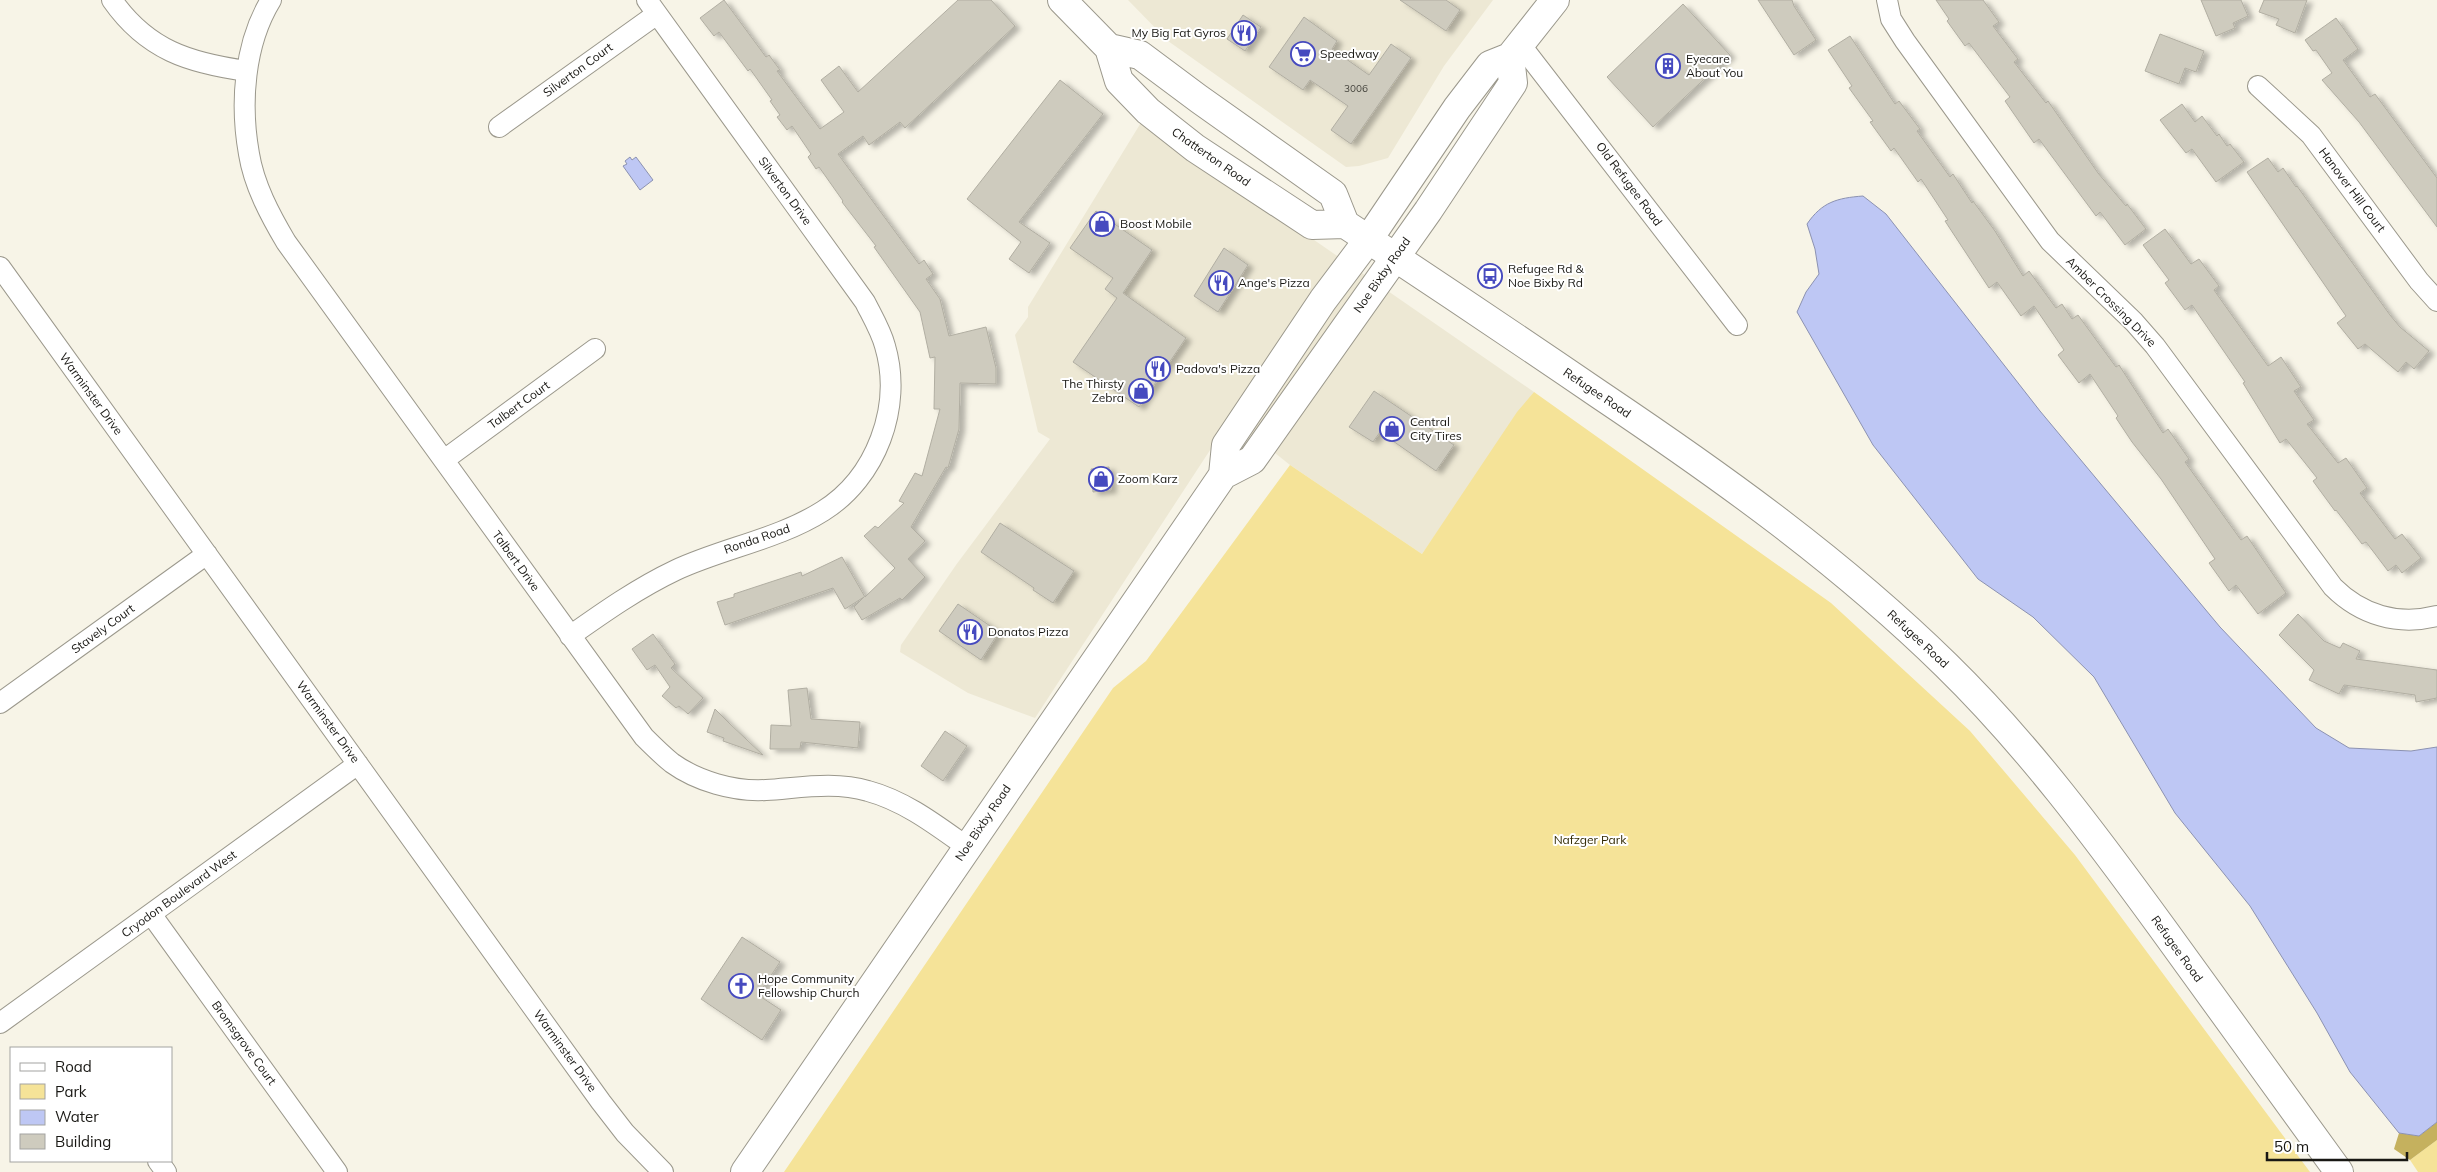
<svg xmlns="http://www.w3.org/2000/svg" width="2437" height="1172" font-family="Mulish,sans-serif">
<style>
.built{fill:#ede8d4}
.green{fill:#f5e398}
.forest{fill:#c5b15e}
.water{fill:#bec7f4;stroke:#8c92b1}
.building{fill:#cecbbe;stroke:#b1aea2;filter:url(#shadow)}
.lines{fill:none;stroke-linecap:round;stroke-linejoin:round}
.street-casing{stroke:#9b988c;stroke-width:22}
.secondary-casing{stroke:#9b988c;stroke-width:30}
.primary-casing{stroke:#9b988c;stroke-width:30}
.street{stroke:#fff;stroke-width:20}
.secondary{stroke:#fff;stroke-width:28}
.primary{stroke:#fff;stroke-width:28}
.labels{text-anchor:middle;stroke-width:4;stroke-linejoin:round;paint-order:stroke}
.number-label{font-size:10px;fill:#46453e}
.poi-label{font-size:12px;fill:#191814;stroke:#fff;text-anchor:start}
.street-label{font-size:12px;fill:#191814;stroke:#fff}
.park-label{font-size:12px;fill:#312903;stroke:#fff}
</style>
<defs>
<filter id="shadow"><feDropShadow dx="5.5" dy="3" stdDeviation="2.5" flood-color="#0004"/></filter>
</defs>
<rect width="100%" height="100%" fill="#f7f4e7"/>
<!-- built -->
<path class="built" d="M1128 0H1493L1444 66 1388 158 1359 166 1346 167 1168 41Z
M1142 121 1534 392 1422 554 1290 465 1231 418 1035 718 968 693 900 652 901 645 956 565 1050 439 1038 432 1015 335 1028 317V307Z"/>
<!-- green -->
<path class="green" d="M1534 392 1831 603 1970 731 2075 855 2310 1172H784L1113 688 1146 661 1290 465 1422 554 1517 412Z
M2437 1140V1172H2418L2410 1160Z"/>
<!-- forest -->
<path class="forest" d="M2437 1122V1140L2410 1160 2394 1149 2399 1133 2419 1136Z"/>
<!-- water -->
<path class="water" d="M630 157 632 160 636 157 653 180 640 190 623 166 627 164 625 161Z
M1863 196 1886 214 2040 411 2220 627 2316 728 2349 748 2411 751 2437 747V1122L2419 1136 2399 1133 2350 1072 2317 1013 2250 906 2175 813 2094 677 2033 617 1978 579 1873 445 1797 312 1806 292 1819 274 1815 249 1807 224C1822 202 1837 198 1863 196Z"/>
<!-- building -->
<path class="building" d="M724 0 766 57 769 55 780 70 777 71 820 129 844 112 821 80 839 66 858 92 958 0H991L1015 26 905 128 900 122 869 145 863 136 838 154 919 264 924 260 933 274 926 279 940 299 949 336 986 327 996 368V384L960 383 959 429 948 468 946 467 911 527 925 541 908 559 925 577 902 600 900 598 862 620 854 607 864 597 845 609 833 588 725 625 717 602 734 597V594L801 572 802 576 842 557 865 597 895 568 864 536 875 526 878 528 904 503 899 501 915 473 922 476 940 409H934L935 357 930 358 920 312 874 247 876 246 842 202 843 201 819 167 816 169 808 157 811 154 792 126 787 130 777 117 780 115 770 101 772 100 750 69 748 71 719 32 714 36 700 18Z
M1400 0H1446L1460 10 1446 31Z
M1758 0H1792L1794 6 1816 40 1794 55Z
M1936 0H1983L1999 22 1993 26 2018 59 2014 62 2046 103 2048 101 2098 173 2126 206 2127 204 2146 229 2125 245 2100 212 2096 216 2039 139 2034 143 2005 101 2010 97 1969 43 1965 46 1947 21 1949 19Z
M2201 0H2241L2248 16 2233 23 2235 28 2216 36Z
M2264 0H2307L2295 33 2276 25 2279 19 2259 12Z
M1683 4 1730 55 1653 127 1607 77Z
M1243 15 1261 27 1245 51 1227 39Z
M1304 17 1337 41 1332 49 1369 75 1391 44 1411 58 1351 144 1331 130 1348 106 1310 80 1303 90 1269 67Z
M2336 18 2358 49 2343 60 2370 97 2375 94 2437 178V227L2359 122 2322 80 2332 73 2316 50 2313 51 2305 40Z
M2160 34 2204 51 2196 72 2185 68 2179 84 2145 71Z
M1850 36 1895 104 1899 101 1920 129 1917 131 1950 177 1953 174 1972 203 1973 201 1995 231 2023 276 2029 271 2056 308 2062 304 2072 319 2078 315 2116 367 2119 365 2163 433 2168 429 2189 459 2185 462 2241 540 2247 536 2266 564 2286 593 2258 614 2236 585 2229 591 2209 563 2215 559 2161 479 2132 442 2116 418 2118 416 2090 374 2079 383 2058 355 2064 350 2034 306 2021 316 1997 282 1989 288 1945 221 1948 220 1921 179 1918 182 1894 148 1891 151 1870 122 1873 121 1849 88 1852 86 1828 50Z
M1060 80 1103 114 1019 222 1050 243 1029 273 1009 259 1021 242 967 199Z
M2182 104 2195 122 2202 116 2217 136 2219 134 2227 146 2230 144 2244 162 2216 182 2192 149 2186 153 2160 120Z
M2268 158 2278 172 2283 168 2296 187 2297 186 2390 315 2400 327 2429 351 2414 369 2406 362 2398 372 2365 344 2358 349 2337 323 2346 316 2247 172Z
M1096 211 1152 250 1123 293 1186 338 1139 407 1073 362 1117 298 1105 289 1113 278 1070 248Z
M2165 229 2191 264 2199 259 2219 286 2214 290 2268 366 2281 357 2301 387 2294 391 2314 420 2307 424 2338 463 2346 458 2367 488 2360 493 2395 539 2402 534 2421 558 2402 573 2396 565 2388 571 2366 542 2362 544 2336 510 2335 511 2313 481 2317 478 2286 439 2280 443 2243 383 2245 382 2192 305 2185 310 2165 283 2169 280 2143 245Z
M1224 248 1248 265 1218 312 1194 296Z
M1374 391 1454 445 1436 471 1380 432 1373 442 1349 427Z
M1109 467 1111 490 1093 492 1091 469Z
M1000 523 1074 571 1053 603 1033 590 1034 588 981 552Z
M958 604 999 632 981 660 939 631Z
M2298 614 2324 641 2340 648 2343 643 2360 651 2356 659 2437 670V698L2416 702 2415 695 2344 685 2339 694 2309 680 2314 670 2279 635Z
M653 634 675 664 671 668 703 698 688 714 679 706 676 708 662 696 670 687 655 665 647 670 632 649Z
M807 688 811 719 860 722 858 748 801 742 800 749H770L771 725 791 726 788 690Z
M715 709 729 723 763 755 723 741 724 738 707 732Z
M945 731 967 746 943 781 921 766Z
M742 937 780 962 758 995 781 1010 762 1040 701 999Z"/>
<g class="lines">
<defs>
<path id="street" d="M112 0C147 50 189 63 247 71
M271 0C244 44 240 104 249 154 254 185 270 215 286 242L644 737C653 746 662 755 672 763 697 781 734 792 766 790 799 788 835 781 868 791 905 801 936 825 967 847
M1887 0 1891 19 1905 41 2050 241 2134 322 2155 346 2333 587C2361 615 2398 626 2437 616
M1520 44 1737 325
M2258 86 2311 135 2419 281 2437 301
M499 127 657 14
M0 267 601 1102 625 1133 663 1172
M444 460 595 349
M570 636C604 612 638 588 676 570 723 548 779 539 823 511 876 478 903 407 885 346 881 331 872 316 865 302L647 0
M0 703 207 554
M151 914 337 1172
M0 1023 358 764
M158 1161 166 1172"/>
<path id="secondary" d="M1223 475 1226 445 1323 300 1368 240 1457 108 1490 65 1510 57 1555 0
M745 1172 1223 475 1252 460 1428 211 1513 83 1510 57"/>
<path id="primary" d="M1062 0 1109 48 1119 81 1148 111 1195 148 1312 225 1345 224C1430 280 1515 337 1600 395 1722 477 1841 562 1946 665 2028 745 2096 837 2163 929 2222 1010 2280 1091 2339 1172
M1109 48 1140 55 1199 99 1333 194 1345 224"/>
</defs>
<!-- street casing -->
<use href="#street" class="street-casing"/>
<!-- secondary casing -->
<use href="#secondary" class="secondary-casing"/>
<!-- primary casing -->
<use href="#primary" class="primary-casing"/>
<!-- street -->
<use href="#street" class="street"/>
<!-- secondary -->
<use href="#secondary" class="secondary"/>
<!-- primary -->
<use href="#primary" class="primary"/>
</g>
<!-- icons -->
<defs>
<symbol id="restaurant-ring" viewBox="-11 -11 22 22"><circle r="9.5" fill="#fff" stroke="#464abf" stroke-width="1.5"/><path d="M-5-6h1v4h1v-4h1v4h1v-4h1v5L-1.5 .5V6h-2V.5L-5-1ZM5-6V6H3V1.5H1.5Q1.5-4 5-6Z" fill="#464abf"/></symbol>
<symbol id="supermarket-ring" viewBox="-11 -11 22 22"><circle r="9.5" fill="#fff" stroke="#464abf" stroke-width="1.5"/><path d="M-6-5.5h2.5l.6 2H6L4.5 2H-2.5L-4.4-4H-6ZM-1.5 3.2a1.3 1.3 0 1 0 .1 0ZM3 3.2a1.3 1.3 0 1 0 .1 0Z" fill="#464abf"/></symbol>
<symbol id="building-ring" viewBox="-11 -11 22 22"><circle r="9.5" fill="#fff" stroke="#464abf" stroke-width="1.5"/><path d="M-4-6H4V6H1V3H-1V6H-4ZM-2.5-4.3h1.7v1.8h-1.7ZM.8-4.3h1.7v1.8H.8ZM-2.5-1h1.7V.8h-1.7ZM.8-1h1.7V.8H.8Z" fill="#464abf"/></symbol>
<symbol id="shop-ring" viewBox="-11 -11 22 22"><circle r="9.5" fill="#fff" stroke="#464abf" stroke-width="1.5"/><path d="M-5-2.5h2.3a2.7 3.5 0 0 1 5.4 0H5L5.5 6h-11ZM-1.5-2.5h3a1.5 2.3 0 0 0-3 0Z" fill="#464abf"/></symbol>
<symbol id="bus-ring" viewBox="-11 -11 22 22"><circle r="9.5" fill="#fff" stroke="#464abf" stroke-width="1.5"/><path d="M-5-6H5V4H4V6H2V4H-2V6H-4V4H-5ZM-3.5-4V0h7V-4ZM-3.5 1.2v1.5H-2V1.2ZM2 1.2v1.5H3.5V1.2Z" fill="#464abf"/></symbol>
<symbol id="church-ring" viewBox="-11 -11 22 22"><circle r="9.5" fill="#fff" stroke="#464abf" stroke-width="1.5"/><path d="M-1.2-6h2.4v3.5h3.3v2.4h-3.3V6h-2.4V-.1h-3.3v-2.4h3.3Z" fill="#464abf"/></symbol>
</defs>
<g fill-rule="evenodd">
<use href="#restaurant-ring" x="1230" y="19" width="28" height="28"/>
<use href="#supermarket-ring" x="1289" y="40" width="28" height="28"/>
<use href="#building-ring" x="1654" y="52" width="28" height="28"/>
<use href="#shop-ring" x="1088" y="210" width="28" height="28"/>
<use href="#bus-ring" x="1476" y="262" width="28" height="28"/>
<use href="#restaurant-ring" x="1207" y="269" width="28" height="28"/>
<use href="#restaurant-ring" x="1144" y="355" width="28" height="28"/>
<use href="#shop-ring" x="1127" y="377" width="28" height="28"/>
<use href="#shop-ring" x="1378" y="415" width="28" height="28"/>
<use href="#shop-ring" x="1087" y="465" width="28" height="28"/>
<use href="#restaurant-ring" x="956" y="618" width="28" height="28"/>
<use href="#church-ring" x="727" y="972" width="28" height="28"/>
</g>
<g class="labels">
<!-- number labels -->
<g class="number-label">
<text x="1356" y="92">3006</text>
</g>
<!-- poi labels -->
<g class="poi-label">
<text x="1226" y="37" text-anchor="end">My Big Fat Gyros</text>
<text x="1320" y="58">Speedway</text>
<text x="1686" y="63">Eyecare<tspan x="1686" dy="14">About You</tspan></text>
<text x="1120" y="228">Boost Mobile</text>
<text x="1508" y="273">Refugee Rd &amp;<tspan x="1508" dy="14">Noe Bixby Rd</tspan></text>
<text x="1238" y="287">Ange's Pizza</text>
<text x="1176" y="373">Padova's Pizza</text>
<text x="1124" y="388" text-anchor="end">The Thirsty<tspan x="1124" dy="14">Zebra</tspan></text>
<text x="1410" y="426">Central<tspan x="1410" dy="14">City Tires</tspan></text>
<text x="1118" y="483">Zoom Karz</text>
<text x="988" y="636">Donatos Pizza</text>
<text x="758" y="983">Hope Community<tspan x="758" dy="14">Fellowship Church</tspan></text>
</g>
<!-- street labels -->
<g class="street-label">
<text transform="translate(578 70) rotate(-36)" y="4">Silverton Court</text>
<text transform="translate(1211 157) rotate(35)" y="4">Chatterton Road</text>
<text transform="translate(1629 184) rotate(53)" y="4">Old Refugee Road</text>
<text transform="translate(2352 190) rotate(53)" y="4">Hanover Hill Court</text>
<text transform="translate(785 191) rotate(54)" y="4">Silverton Drive</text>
<text transform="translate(1382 275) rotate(-55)" y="4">Noe Bixby Road</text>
<text transform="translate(2111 302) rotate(45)" y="4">Amber Crossing Drive</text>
<text transform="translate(1597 393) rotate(34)" y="4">Refugee Road</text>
<text transform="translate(91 394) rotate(54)" y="4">Warminster Drive</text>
<text transform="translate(519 405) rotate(-36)" y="4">Talbert Court</text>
<text transform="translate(757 539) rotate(-19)" y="4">Ronda Road</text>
<text transform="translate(516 561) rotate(54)" y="4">Talbert Drive</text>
<text transform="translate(103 629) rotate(-36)" y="4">Stavely Court</text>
<text transform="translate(1918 639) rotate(43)" y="4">Refugee Road</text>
<text transform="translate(328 722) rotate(54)" y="4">Warminster Drive</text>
<text transform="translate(983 823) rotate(-56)" y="4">Noe Bixby Road</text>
<text transform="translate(179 894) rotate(-36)" y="4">Cryodon Boulevard West</text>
<text transform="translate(2177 949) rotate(54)" y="4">Refugee Road</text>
<text transform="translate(244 1043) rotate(54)" y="4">Bromsgrove Court</text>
<text transform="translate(565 1051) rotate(54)" y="4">Warminster Drive</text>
</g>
<!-- park labels -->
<g class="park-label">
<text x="1590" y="844">Nafzger Park</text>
</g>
</g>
<!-- legend -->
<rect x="10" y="1047" width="162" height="115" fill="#ffffff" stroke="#a3a3a1"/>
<rect x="20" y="1063" width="25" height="8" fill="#ffffff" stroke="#a3a3a1"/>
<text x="55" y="1072" font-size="15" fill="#191814">Road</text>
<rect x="20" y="1084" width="25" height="15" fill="#f5e398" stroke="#a3a3a1"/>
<text x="55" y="1097" font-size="15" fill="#191814">Park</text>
<rect x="20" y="1110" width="25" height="15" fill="#bec7f4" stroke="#a3a3a1"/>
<text x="55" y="1122" font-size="15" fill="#191814">Water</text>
<rect x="20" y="1134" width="25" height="15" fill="#cecbbe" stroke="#a3a3a1"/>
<text x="55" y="1147" font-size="15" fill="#191814">Building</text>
<!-- scale -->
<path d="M2267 1152v8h140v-8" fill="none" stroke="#191814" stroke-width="2.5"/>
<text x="2274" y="1152" font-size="15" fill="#191814" stroke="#ffffff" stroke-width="4" paint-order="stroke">50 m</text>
</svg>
